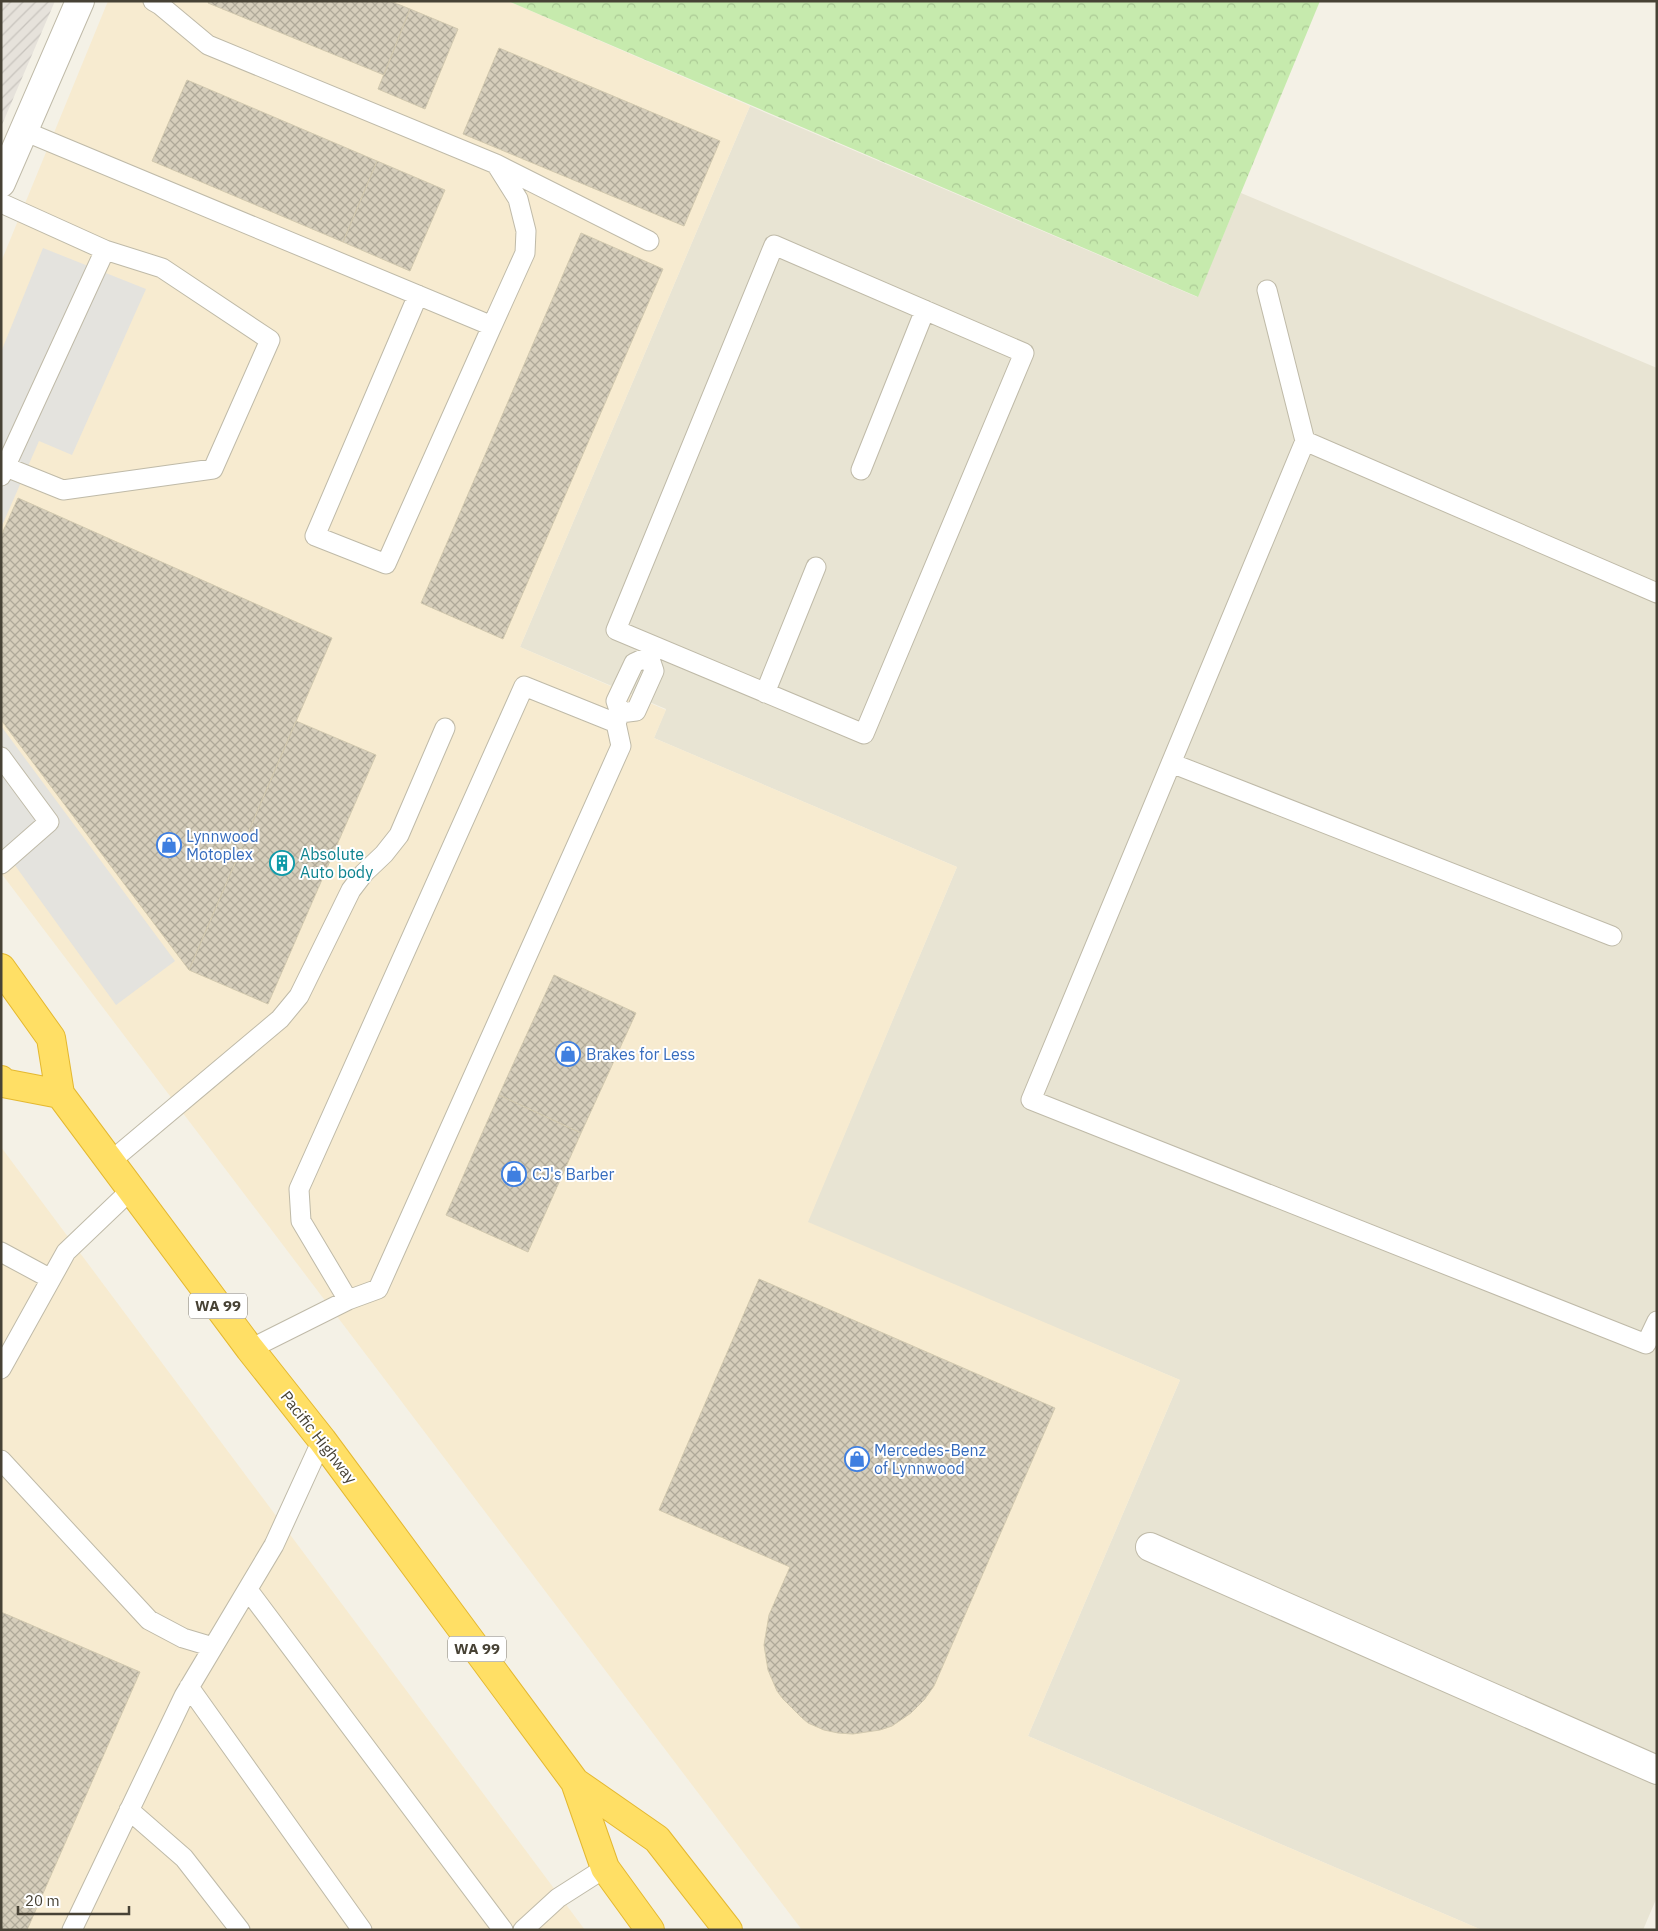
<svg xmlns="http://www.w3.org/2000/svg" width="1658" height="1931" font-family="'IBM Plex Sans',sans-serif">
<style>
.residential{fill:#e8e4d3}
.commercial{fill:#f7ebd0}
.industrial{fill:url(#industrial-furrows)}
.forest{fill:url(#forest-crowns)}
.parking{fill:#e4e3de}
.building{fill:url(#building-cross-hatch);stroke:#d1c8ae}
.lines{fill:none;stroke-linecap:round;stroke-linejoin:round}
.lane-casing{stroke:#bfbaa8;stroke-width:21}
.street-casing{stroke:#bfbaa8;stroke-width:30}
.highway-casing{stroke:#e4b830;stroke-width:30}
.lane{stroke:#fff;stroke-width:19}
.street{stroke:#fff;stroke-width:28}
.highway{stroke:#ffdf65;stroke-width:28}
.labels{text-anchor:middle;stroke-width:4;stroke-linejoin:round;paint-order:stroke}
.shield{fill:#fff;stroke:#7e7b72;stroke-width:1}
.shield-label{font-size:15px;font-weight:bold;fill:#474235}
.shop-label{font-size:16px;fill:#366cbe;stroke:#fff;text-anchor:start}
.culture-label{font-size:16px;fill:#0d838f;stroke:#fff;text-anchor:start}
.street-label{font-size:16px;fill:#474235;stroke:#fff}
</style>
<defs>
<pattern id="industrial-furrows" width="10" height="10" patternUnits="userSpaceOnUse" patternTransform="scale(1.25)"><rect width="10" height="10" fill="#e6e2db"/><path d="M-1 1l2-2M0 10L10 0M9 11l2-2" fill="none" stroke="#c7c3bd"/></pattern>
<pattern id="forest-crowns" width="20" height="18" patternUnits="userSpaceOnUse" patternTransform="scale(1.25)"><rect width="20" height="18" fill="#c6eaad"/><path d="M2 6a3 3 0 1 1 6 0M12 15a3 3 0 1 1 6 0" fill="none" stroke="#abca95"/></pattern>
<pattern id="building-cross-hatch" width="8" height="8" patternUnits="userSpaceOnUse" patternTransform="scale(1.25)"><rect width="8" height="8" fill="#d6cebb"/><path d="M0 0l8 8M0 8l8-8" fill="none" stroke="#afa999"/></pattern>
</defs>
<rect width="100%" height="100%" fill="#f4f1e6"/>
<!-- residential -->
<path class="residential" d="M750 106 1197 297 1241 193 1657 368V1897L1643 1930H1482L1028 1736 1180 1380 807 1223 957 867 654 738 666 709 520 647Z"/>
<!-- commercial -->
<path class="commercial" d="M108 1H508L750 106 520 647 666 710 654 738 957 867 808 1222 1180 1380 1028 1736 1482 1930H802L1 873V262Z
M1 1147 585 1930H1Z"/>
<!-- industrial -->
<path class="industrial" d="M1 1H55L1 127Z"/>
<!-- forest -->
<path class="forest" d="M508 1H1320L1198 297Z"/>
<!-- parking -->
<path class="parking" d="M43 248 146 289 72 455 39 441 1 528V352Z
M1 726 175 961 116 1005 1 846Z"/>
<!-- building -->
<path class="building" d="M209 1H390L410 9 384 75 208 3Z
M410 9 458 29 425 109 378 89Z
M499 48 720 141 684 226 463 134Z
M187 80 377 161 343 242 152 161Z
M377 161 445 190 410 271 343 242Z
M581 233 663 269 503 639 421 603Z
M18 498 332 638 189 970 1 720V536Z
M296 721 376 755 268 1004 189 970Z
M554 975 636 1013 581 1133 499 1095Z
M499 1095 581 1133 528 1252 446 1215Z
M759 1279 1055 1408 934 1686 924 1700 911 1713 892 1726 880 1730 853 1734 838 1733 824 1730 808 1723 801 1717 783 1699 777 1691 768 1670 764 1645 769 1615 790 1567 659 1510Z
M1 1612 140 1672 27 1930H1Z"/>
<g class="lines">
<defs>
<path id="lane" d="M24 131 492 326 525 253 526 231 518 199 496 164 208 45 160 5 153 1
M496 164 649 241
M1 203 105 250 1 476
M774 245 1024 353 864 734 616 630Z
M1267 290 1305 441
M418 295 315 536 386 564 492 326
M6 467 63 490 213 469 270 340 162 268 105 250
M861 470 925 310
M1657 593 1305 441 1031 1100 1646 1344 1657 1321
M765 693 816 567
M616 723 620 713 616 701 634 663 649 656 654 671 636 711 620 713
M1 757 49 822 1 864
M1171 763 1612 936
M111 1161 280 1019 299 996 351 890 364 873 384 854 399 835 445 728
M1 1252 51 1279
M250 1349 348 1300 378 1289 621 746 616 723 524 686 299 1189 301 1221 348 1300
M1 1369 66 1252 132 1189
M1 1460 149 1620 183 1638 213 1647
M248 1590 503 1930
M189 1687 362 1930
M129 1810 184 1858 240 1930
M72 1930 184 1696 274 1545 322 1440
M523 1930 558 1898 605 1868"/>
<path id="street" d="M1 183 80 1
M1150 1547 1657 1770"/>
<path id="highway" d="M1 968 51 1038 60 1094 250 1349 322 1440 575 1782 605 1868 650 1930
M1 1080 3 1083 60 1094
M575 1782 657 1839 728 1930"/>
</defs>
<!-- lane casing -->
<use href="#lane" class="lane-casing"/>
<!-- street casing -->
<use href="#street" class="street-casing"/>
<!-- highway casing -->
<use href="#highway" class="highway-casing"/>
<!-- lane -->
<use href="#lane" class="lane"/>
<!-- street -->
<use href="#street" class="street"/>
<!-- highway -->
<use href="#highway" class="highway"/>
</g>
<!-- icons -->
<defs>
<symbol id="shop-ring" viewBox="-11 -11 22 22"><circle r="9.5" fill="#fff" stroke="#3f7fe0" stroke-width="1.5"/><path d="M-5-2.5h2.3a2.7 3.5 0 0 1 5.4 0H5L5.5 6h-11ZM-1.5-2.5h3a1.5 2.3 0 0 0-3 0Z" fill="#3f7fe0"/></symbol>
<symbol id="building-ring" viewBox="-11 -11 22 22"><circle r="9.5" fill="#fff" stroke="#0f9aa8" stroke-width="1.5"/><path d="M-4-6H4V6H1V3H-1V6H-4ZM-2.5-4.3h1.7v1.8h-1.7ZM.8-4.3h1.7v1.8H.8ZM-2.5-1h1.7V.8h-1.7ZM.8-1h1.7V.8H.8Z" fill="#0f9aa8"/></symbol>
</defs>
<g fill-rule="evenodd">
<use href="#shop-ring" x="155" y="831" width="28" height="28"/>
<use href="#building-ring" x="268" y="849" width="28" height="28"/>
<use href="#shop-ring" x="554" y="1040" width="28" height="28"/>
<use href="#shop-ring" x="500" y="1160" width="28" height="28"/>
<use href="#shop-ring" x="843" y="1445" width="28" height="28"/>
</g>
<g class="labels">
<!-- shield labels -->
<g class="shield">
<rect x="189" y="1293.5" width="58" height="25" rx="4"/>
<rect x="448" y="1636.5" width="58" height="25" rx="4"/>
</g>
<g class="shield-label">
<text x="218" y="1311">WA 99</text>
<text x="477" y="1654">WA 99</text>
</g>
<!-- shop labels -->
<g class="shop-label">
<text x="186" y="842">Lynnwood<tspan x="186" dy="18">Motoplex</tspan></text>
<text x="586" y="1060">Brakes for Less</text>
<text x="532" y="1180">CJ's Barber</text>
<text x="874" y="1456">Mercedes-Benz<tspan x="874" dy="18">of Lynnwood</tspan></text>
</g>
<!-- culture labels -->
<g class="culture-label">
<text x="300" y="860">Absolute<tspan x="300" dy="18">Auto body</tspan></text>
</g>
<!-- street labels -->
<g class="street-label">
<text transform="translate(319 1437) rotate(52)" y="6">Pacific Highway</text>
</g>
</g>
<!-- border -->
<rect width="1658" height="1931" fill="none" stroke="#474235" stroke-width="5"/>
<!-- scale -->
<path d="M18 1906v8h111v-8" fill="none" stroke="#474235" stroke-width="2.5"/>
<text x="25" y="1906" font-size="15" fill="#474235" stroke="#ffffff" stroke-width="4" paint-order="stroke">20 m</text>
</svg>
